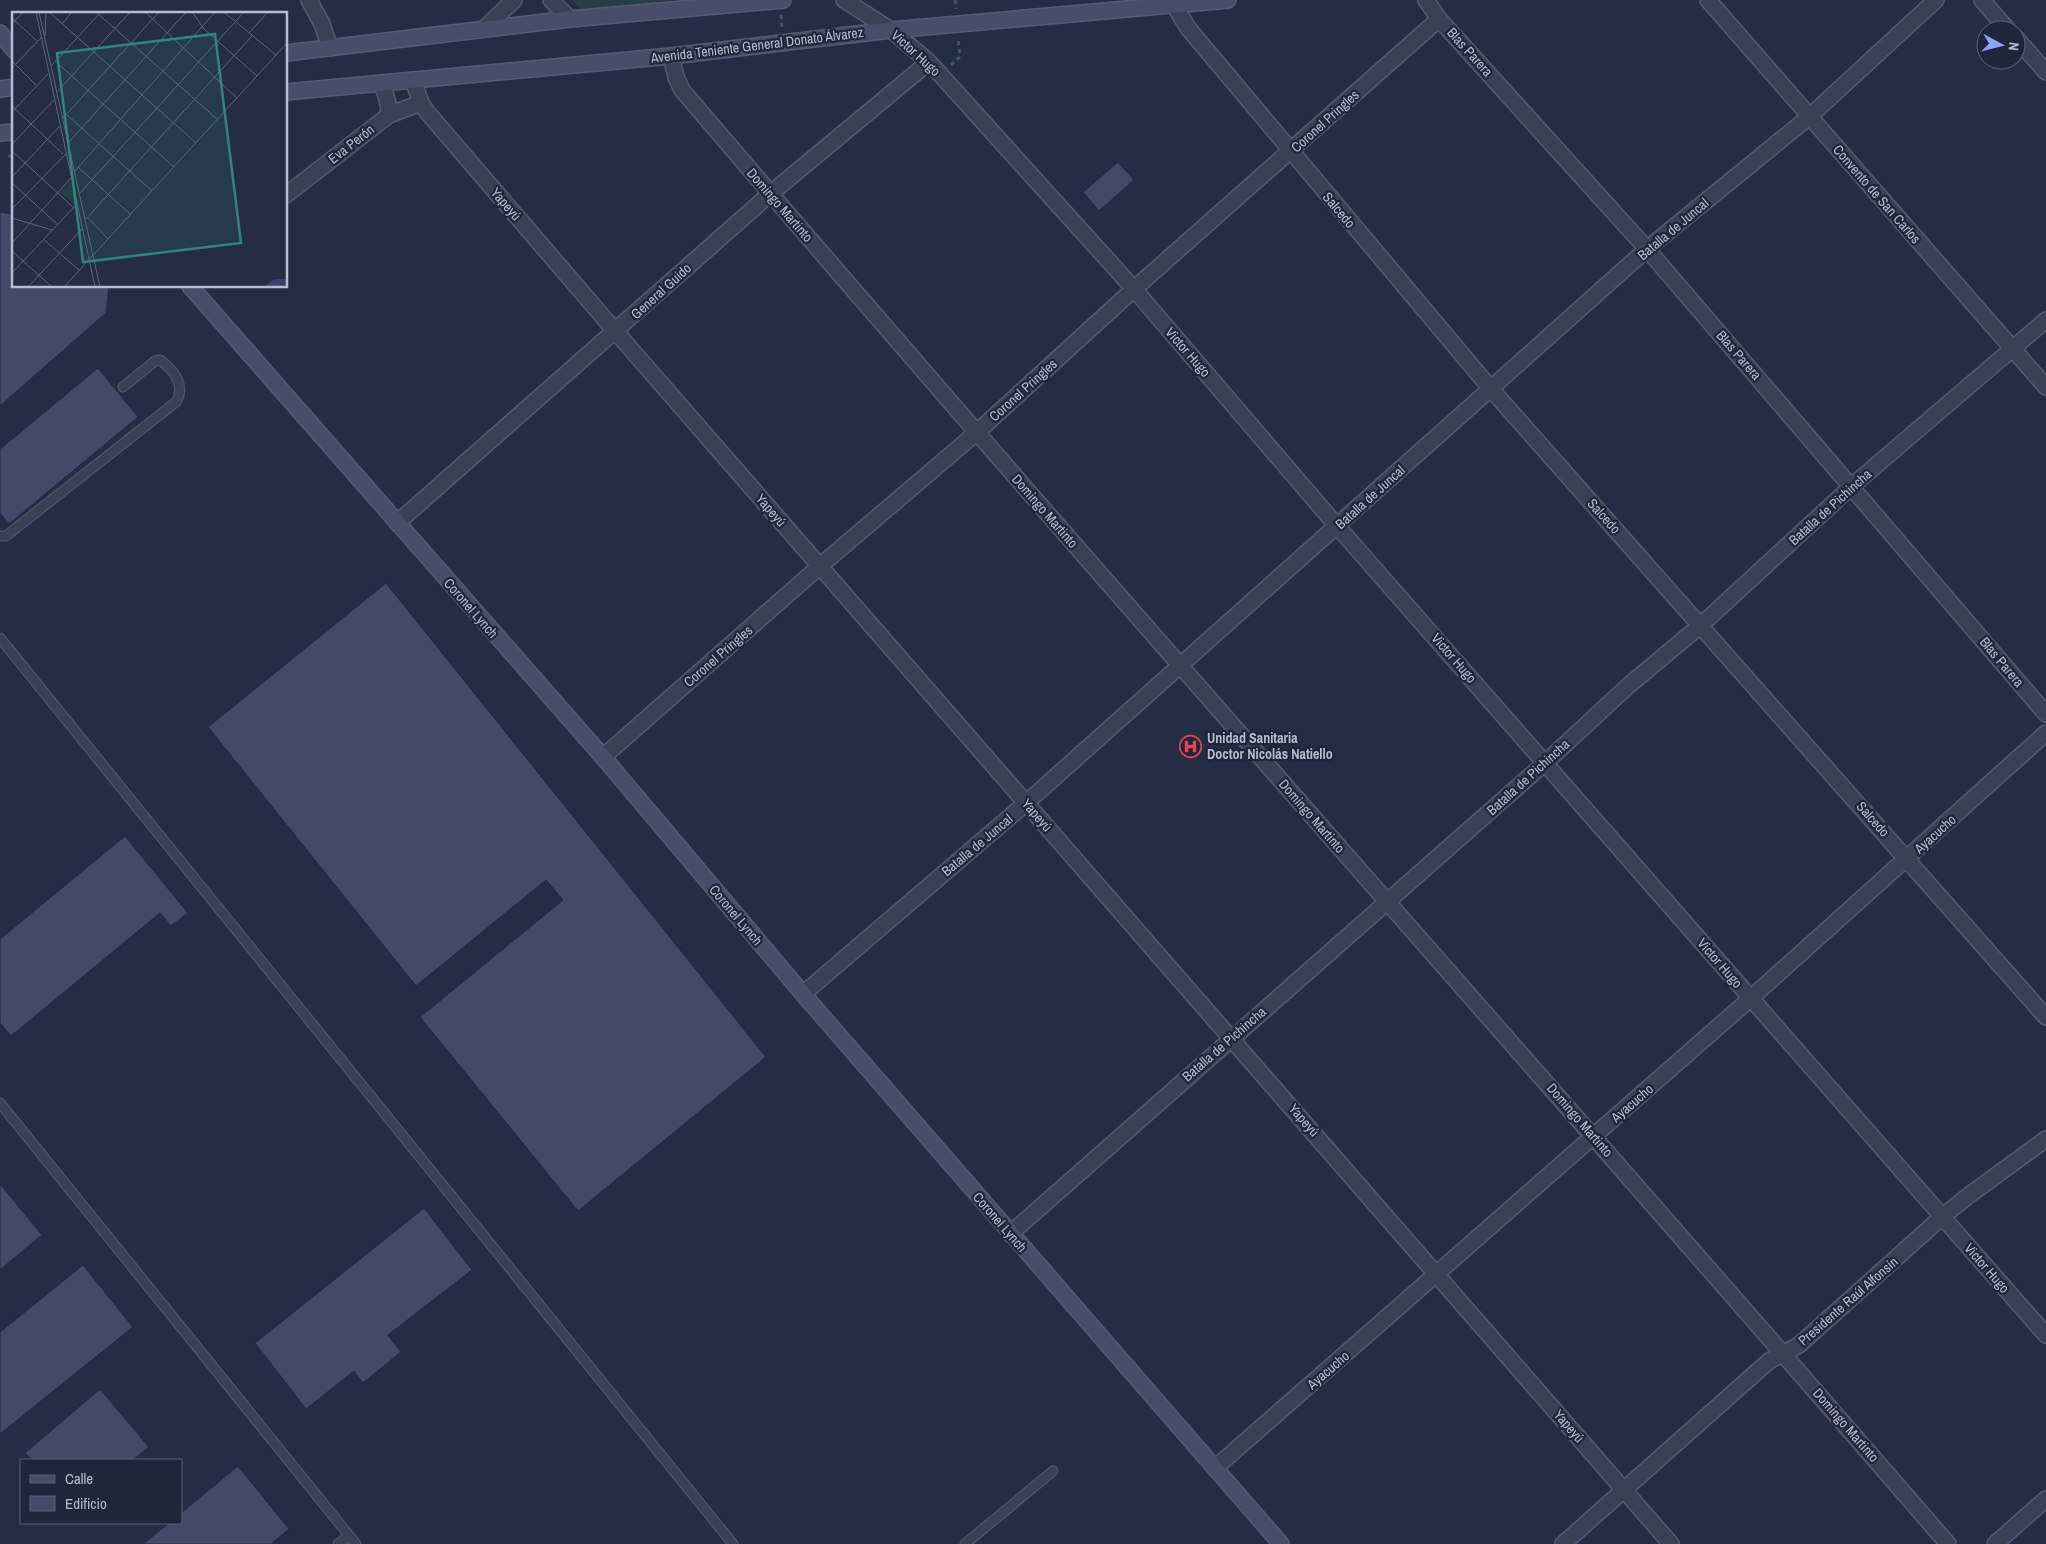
<svg xmlns="http://www.w3.org/2000/svg" width="2046" height="1544" font-family="'Archivo Narrow',sans-serif">
<style>
.green{fill:#273d47}
.building{fill:#424a67;stroke:#21273d}
.lines{fill:none;stroke-linecap:round;stroke-linejoin:round}
.lane-casing{stroke:#565b70;stroke-width:11}
.street-casing{stroke:#565b70;stroke-width:18}
.secondary-casing{stroke:#565b70;stroke-width:18}
.path{stroke:#435961;stroke-width:3;stroke-dasharray:4 4;stroke-linecap:butt}
.lane{stroke:#3a4056;stroke-width:9}
.street{stroke:#3a4056;stroke-width:15}
.secondary{stroke:#484e69;stroke-width:15}
.labels{text-anchor:middle;stroke-width:4.5;stroke-linejoin:round;paint-order:stroke}
.street-label{font-size:14px;fill:#b8bccf;stroke:#1f253b}
.poi-label{font-size:14px;font-weight:bold;fill:#b8bccf;stroke:#1f253b;text-anchor:start}
.inset-road{fill:none;stroke:#60667d;stroke-width:1}
.view{fill:#318481;fill-opacity:0.15;stroke:#318481;stroke-width:2.5}
.inset-edge{fill:none;stroke:#b8bccf;stroke-width:2.5}
</style>
<rect width="100%" height="100%" fill="#252d46"/>
<!-- green -->
<path class="green" d="M572 0H674L588 10 580 8Z"/>
<!-- building -->
<path class="building" d="M1118 162 1134 180 1099 211 1083 192Z
M0 212 14 214V286H109L106 313 0 406Z
M98 368 138 417 9 524 0 513V449Z
M386 583 766 1057 578 1211 420 1017 563 900 546 880 416 986 208 727Z
M125 836 188 913 171 926 160 913 11 1036 0 1023V939Z
M0 1184 42 1235 0 1270Z
M424 1208 472 1270 388 1335 401 1352 363 1383 354 1371 306 1409 255 1343Z
M83 1265 133 1327 0 1434V1332Z
M100 1389 149 1447 133 1460H32L25 1453Z
M238 1466 289 1529 271 1544H143L169 1523H181V1513Z"/>
<g class="lines">
<defs>
<path id="lane" d="M0 536H6L176 402C186 386 174 370 160 360L155 361 123 387
M0 638 733 1544
M0 1103 356 1544
M338 1544 349 1536
M965 1544 1053 1471"/>
<path id="street" d="M309 0 322 24 330 48
M551 0 570 19
M844 0 891 30 929 62 1134 289 1337 526 2046 1335
M1426 0 1439 19 1647 249 2046 714
M1708 0 2046 387
M1982 0 2008 30
M1174 5 1188 28 1491 389 2046 1017
M484 29 514 0
M2016 38 2046 72
M671 56 676 77 682 90C1099 579 1528 1058 1948 1544
M413 80 421 103 427 112 616 332 1671 1544
M381 84C387 95 389 103 389 115
M286 195 389 115 421 103
M397 523 770 194 929 62
M603 757 820 566 976 433 1134 289 1439 19
M803 994 1026 803 1647 249 1809 117 1936 0
M1010 1234 1546 762 1628 686 1701 625 1852 486 2046 320
M1215 1468 1751 998 2046 733
M1563 1544 1769 1361 1799 1345 1943 1216 1968 1196 2046 1139
M1995 1544 2046 1499"/>
<path id="secondary" d="M0 33 14 50
M286 53 570 19 783 0
M0 89 14 87
M286 92 671 56 891 30 1228 0
M0 133 14 132
M190 286 603 757 803 994 1281 1544"/>
</defs>
<!-- lane casing -->
<use href="#lane" class="lane-casing"/>
<!-- street casing -->
<use href="#street" class="street-casing"/>
<!-- secondary casing -->
<use href="#secondary" class="secondary-casing"/>
<!-- path -->
<path class="path" d="M955 0 956 9
M781 15 782 29
M951 65 960 57 958 38
M8 156H14"/>
<!-- lane -->
<use href="#lane" class="lane"/>
<!-- street -->
<use href="#street" class="street"/>
<!-- secondary -->
<use href="#secondary" class="secondary"/>
</g>
<!-- icons -->
<defs>
<symbol id="hospital-ring" viewBox="-11 -11 22 22"><circle r="9.5" fill="#1f253b" stroke="#e0444e" stroke-width="1.5"/><path d="M-5-5h3v3.5h4V-5h3V5h-3V1.5h-4V5h-3Z" fill="#e0444e"/></symbol>
</defs>
<g fill-rule="evenodd">
<use href="#hospital-ring" x="1178" y="734" width="25" height="25"/>
</g>
<g class="labels">
<!-- street labels -->
<g class="street-label">
<text transform="translate(757 45) rotate(-7)" y="5">Avenida Teniente General Donato Álvarez</text>
<text transform="translate(1470 52) rotate(48)" y="5">Blas Parera</text>
<text transform="translate(916 53) rotate(42)" y="5">Victor Hugo</text>
<text transform="translate(1325 121) rotate(-42)" y="5">Coronel Pringles</text>
<text transform="translate(351 144) rotate(-38)" y="5">Eva Perón</text>
<text transform="translate(1877 194) rotate(49)" y="5">Convento de San Carlos</text>
<text transform="translate(506 204) rotate(49)" y="5">Yapeyú</text>
<text transform="translate(780 205) rotate(49)" y="5">Domingo Martinto</text>
<text transform="translate(1339 210) rotate(50)" y="5">Salcedo</text>
<text transform="translate(1673 229) rotate(-40)" y="5">Batalla de Juncal</text>
<text transform="translate(661 291) rotate(-42)" y="5">General Guido</text>
<text transform="translate(1188 352) rotate(49)" y="5">Victor Hugo</text>
<text transform="translate(1739 355) rotate(49)" y="5">Blas Parera</text>
<text transform="translate(1023 390) rotate(-42)" y="5">Coronel Pringles</text>
<text transform="translate(1370 497) rotate(-42)" y="5">Batalla de Juncal</text>
<text transform="translate(1830 507) rotate(-42)" y="5">Batalla de Pichincha</text>
<text transform="translate(771 510) rotate(49)" y="5">Yapeyú</text>
<text transform="translate(1045 511) rotate(49)" y="5">Domingo Martinto</text>
<text transform="translate(1604 516) rotate(48)" y="5">Salcedo</text>
<text transform="translate(471 608) rotate(49)" y="5">Coronel Lynch</text>
<text transform="translate(718 656) rotate(-41)" y="5">Coronel Pringles</text>
<text transform="translate(1454 658) rotate(49)" y="5">Victor Hugo</text>
<text transform="translate(2002 662) rotate(50)" y="5">Blas Parera</text>
<text transform="translate(1528 777) rotate(-42)" y="5">Batalla de Pichincha</text>
<text transform="translate(1037 815) rotate(49)" y="5">Yapeyú</text>
<text transform="translate(1312 816) rotate(49)" y="5">Domingo Martinto</text>
<text transform="translate(1873 819) rotate(49)" y="5">Salcedo</text>
<text transform="translate(1935 834) rotate(-42)" y="5">Ayacucho</text>
<text transform="translate(977 845) rotate(-40)" y="5">Batalla de Juncal</text>
<text transform="translate(736 915) rotate(50)" y="5">Coronel Lynch</text>
<text transform="translate(1720 963) rotate(49)" y="5">Victor Hugo</text>
<text transform="translate(1224 1044) rotate(-41)" y="5">Batalla de Pichincha</text>
<text transform="translate(1632 1103) rotate(-41)" y="5">Ayacucho</text>
<text transform="translate(1304 1120) rotate(49)" y="5">Yapeyú</text>
<text transform="translate(1580 1120) rotate(49)" y="5">Domingo Martinto</text>
<text transform="translate(1000 1222) rotate(49)" y="5">Coronel Lynch</text>
<text transform="translate(1987 1268) rotate(49)" y="5">Victor Hugo</text>
<text transform="translate(1848 1301) rotate(-41)" y="5">Presidente Raúl Alfonsín</text>
<text transform="translate(1328 1370) rotate(-41)" y="5">Ayacucho</text>
<text transform="translate(1846 1425) rotate(49)" y="5">Domingo Martinto</text>
<text transform="translate(1569 1426) rotate(49)" y="5">Yapeyú</text>
</g>
<!-- poi labels -->
<g class="poi-label">
<text x="1207" y="743">Unidad Sanitaria<tspan x="1207" dy="16">Doctor Nicolás Natiello</tspan></text>
</g>
</g>
<!-- overview -->
<g transform="translate(12 12)">
<rect width="275" height="275" fill="#252d46"/>
<path d="M59 169 65 190 63 193 48 180Z" fill="#273d47"/>
<path d="M262 267H275V275H252Z" fill="#36426c"/>
<path class="inset-road" d="M24 0 83 275M27 0 88 275M37 0 184 131M84 0 205 107M133 0 225 86M180 0 192 17 245 64M212 0 264 43M0 6 25 29M0 12 11 0M50 12 60 0M237 21 256 0M33 24 34 0M0 49 24 73M44 50 162 155M39 54 88 1M0 56 29 26M45 80 118 0M0 94 51 142M0 100 36 62M55 103 140 179M51 106 147 0M57 130 174 0M0 132 42 88M0 139 62 196M66 155 119 203M63 159 203 0M0 165 48 114M0 171 46 213M68 181 232 0M0 197 55 141M0 206 40 218M76 206 96 227M74 207 240 24M31 227 67 258M0 231 60 165M0 239 40 275M0 261 65 192M16 275 70 217M52 275 275 31"/>
<path class="view" d="M203 22 229 231 71 250 45 41Z"/>
<rect width="275" height="275" class="inset-edge"/>
</g>
<!-- legend -->
<rect x="20" y="1459" width="162" height="65" fill="#1f253b" stroke="#5c6176"/>
<rect x="30" y="1475" width="25" height="8" fill="#484e69" stroke="#5c6176"/>
<text x="65" y="1484" font-size="15" fill="#b8bccf">Calle</text>
<rect x="30" y="1496" width="25" height="15" fill="#424a67" stroke="#5c6176"/>
<text x="65" y="1509" font-size="15" fill="#b8bccf">Edificio</text>
<!-- north arrow -->
<g transform="translate(2001 45) rotate(97)"><circle r="24" fill="#1f253b" stroke="#5c6176"/>
<path d="M0-4L9 19L0 12L-9 19Z" fill="#8da2ff"/>
<text y="-8" font-size="14" font-weight="bold" text-anchor="middle" fill="#b8bccf">N</text>
</g>
</svg>
